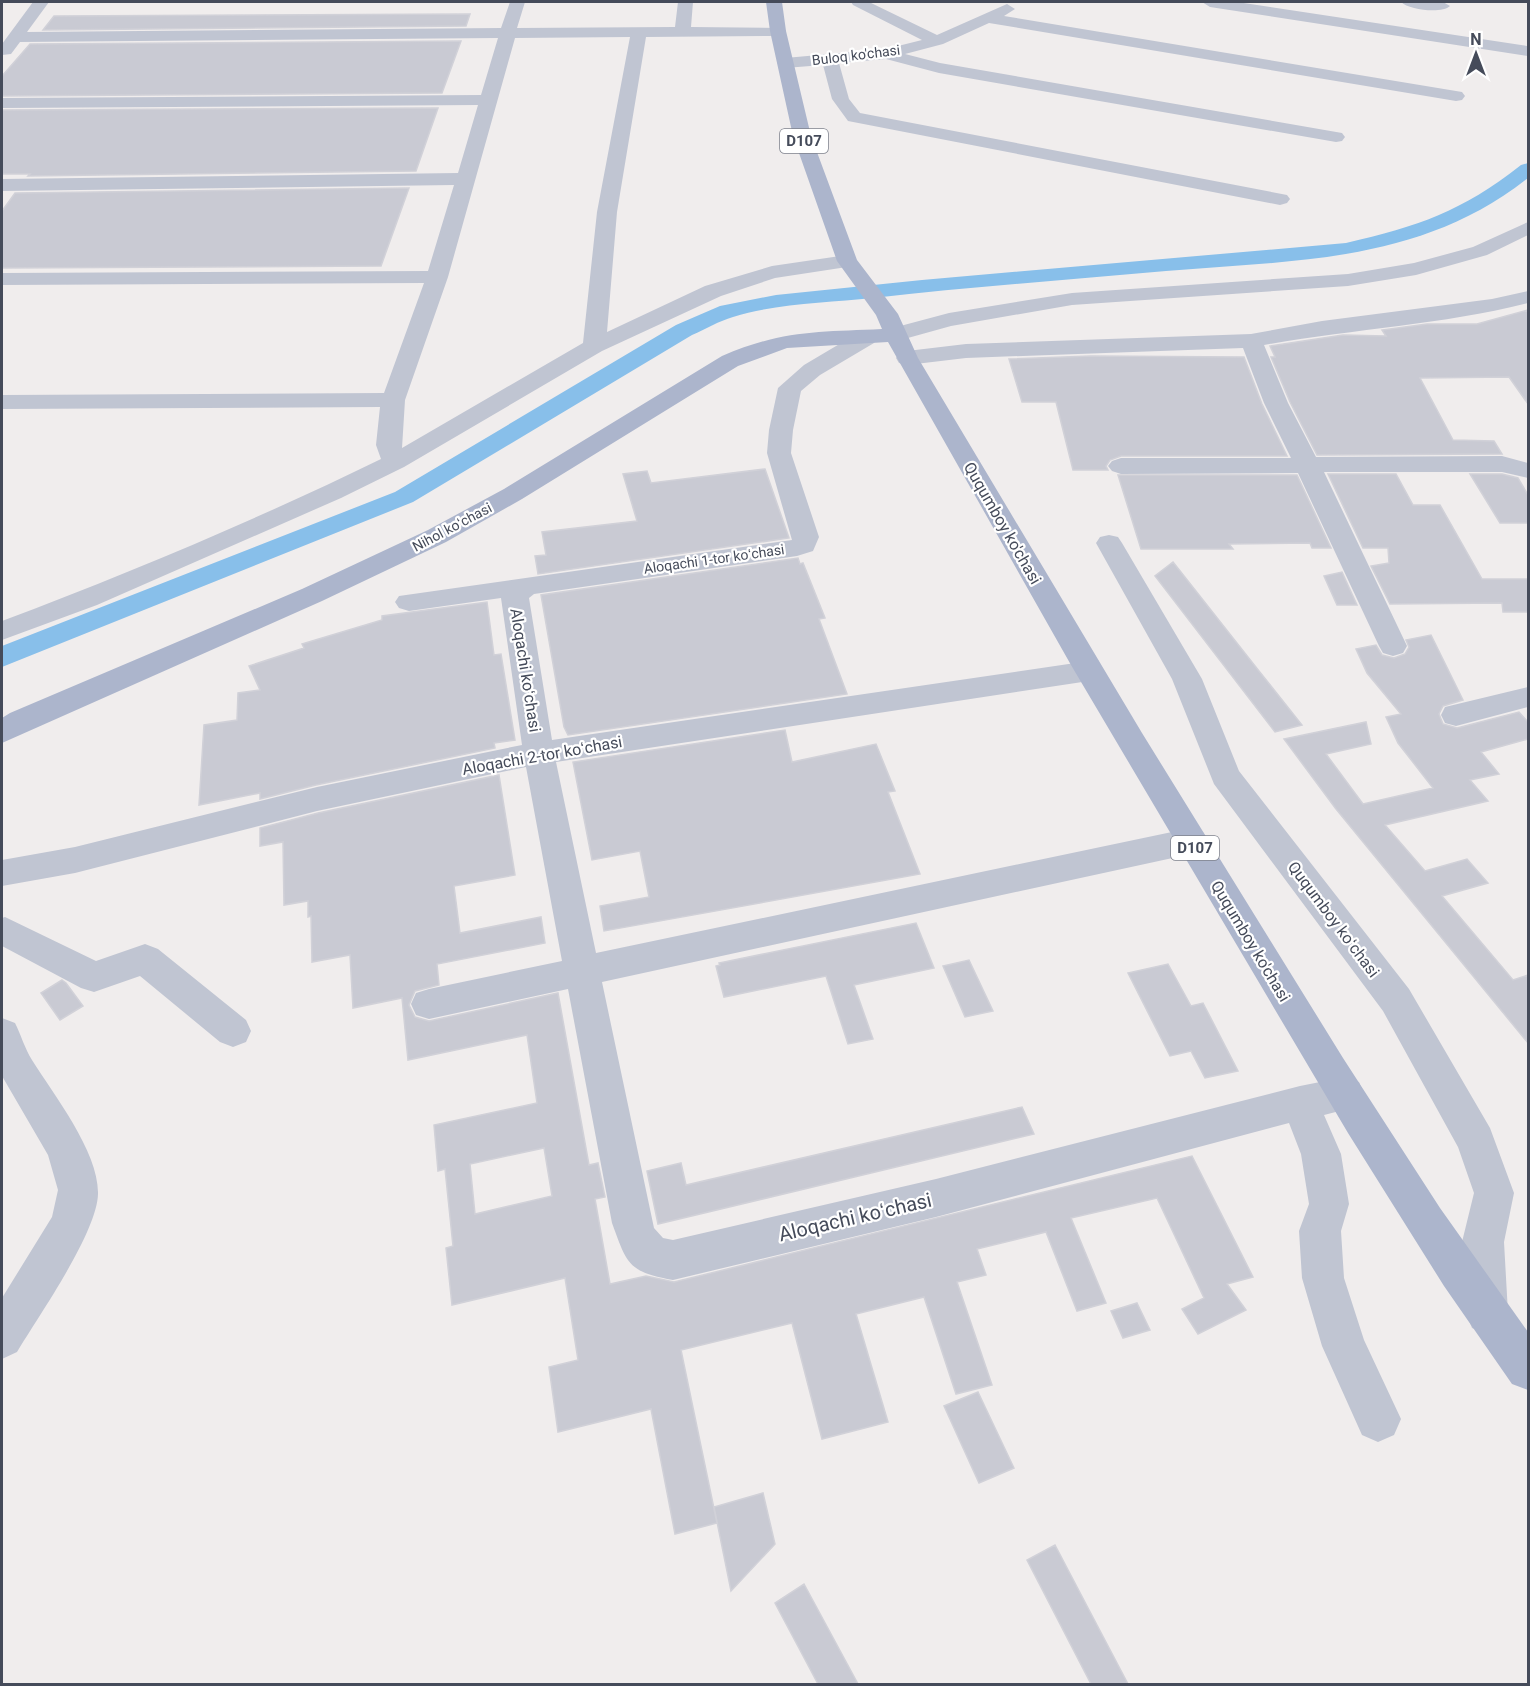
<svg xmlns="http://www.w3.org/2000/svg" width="1530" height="1686" font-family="Roboto,sans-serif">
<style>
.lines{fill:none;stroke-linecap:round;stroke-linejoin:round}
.canal{fill:#88bfea;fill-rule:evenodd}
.building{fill:#c9cad3;stroke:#d1d1d8;stroke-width:1.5;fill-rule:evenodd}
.minor{fill:#c0c5d2;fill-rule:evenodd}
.major{fill:#acb5cc;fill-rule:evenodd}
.labels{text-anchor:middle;stroke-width:4.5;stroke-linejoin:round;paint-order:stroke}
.far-street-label{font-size:14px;fill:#454b5a;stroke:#fff}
.shield{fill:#fff;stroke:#7d818c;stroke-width:1.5}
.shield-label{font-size:15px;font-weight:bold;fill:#454b5a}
.street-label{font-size:16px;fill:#454b5a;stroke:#fff}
.near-street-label{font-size:20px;fill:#454b5a;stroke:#fff}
</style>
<rect width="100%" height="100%" fill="#f0eded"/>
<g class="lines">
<!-- canal -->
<path class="canal" d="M1528 163V178C1421 263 1296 260 1166 271 1068 280 970 287 873 298 828 303 777 303 733 317 719 321 706 329 692 335L413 502 2 667V646L395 492 676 325 720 306 776 295 922 280 1346 243C1419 226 1461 212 1521 165Z"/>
</g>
<!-- building -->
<path class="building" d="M470 14 466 26 43 30 54 16Z
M461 41 442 93 2 96V76L30 44Z
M438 108 416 171 28 176 30 174H2V110Z
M409 188 381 266 2 268V211L15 193Z
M1528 310V404L1509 377 1420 378 1453 440 1494 441 1502 454 1317 455 1290 402 1271 357H1275L1270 346 1343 335 1386 336 1382 330 1427 324H1477Z
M1091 356 1244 357 1262 404 1287 456H1121L1110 460 1106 466 1108 470H1073L1056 402H1022L1009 359Z
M765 469 789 538 538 574 535 556 546 555 542 532 637 521 623 474 647 471 651 483Z
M1328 474H1396L1413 505H1440L1482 579H1528V612H1503L1502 603 1390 604 1371 566 1389 563 1388 548H1363Z
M1470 474H1502L1518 478 1528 495V523H1500Z
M1118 475H1297L1331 548H1312L1310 543 1229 544 1233 549H1141Z
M798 558 800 564 803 563 825 618 819 619 847 694 568 735 564 727 541 595Z
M1173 562 1259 671 1302 725 1275 732 1155 576Z
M1342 572 1357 605H1337L1324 576Z
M487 602 494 655 501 654 515 740 494 743 495 748 316 785 260 799V793L199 805 204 725 237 720 238 693 260 690 249 666 304 648 302 644 382 620V616Z
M1431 635 1463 700 1443 706 1439 714 1443 724 1457 728 1519 712 1528 722V739L1481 752 1499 774 1470 780 1488 801 1385 825 1425 871 1467 859 1488 883 1442 896 1513 980 1528 975V1043L1336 809 1284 739 1366 722 1371 744 1326 754 1363 804 1433 788 1398 743 1386 717 1401 714 1367 673 1356 649 1376 645 1382 655 1394 658 1405 654 1409 647 1406 640Z
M785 730 792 762 876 744 895 791 888 792 920 874 604 931 600 906 649 897 640 851 592 860 573 762Z
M499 775 515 875 454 886 460 933 541 917 545 943 437 964 439 985 415 991 409 1005 415 1017 429 1021 558 993 589 1165 598 1163 605 1197 595 1199 610 1284 646 1276 674 1282 1192 1156 1253 1277 1227 1284 1246 1310 1198 1334 1182 1309 1204 1298 1157 1198 1071 1218 1106 1303 1077 1311 1046 1232 977 1249 986 1275 957 1282 992 1385 956 1394 924 1297 856 1314 888 1422 822 1439 792 1323 681 1350 717 1523 675 1534 651 1409 558 1432 549 1367 578 1360 565 1278 452 1305 446 1248 453 1246 445 1169 438 1171 434 1125 537 1103 527 1035 408 1060 402 998 353 1008 350 955 312 962 311 916 308 917V901L284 905 283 842 260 846V828L318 813ZM544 1148 552 1196 475 1214 470 1164Z
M916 923 934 968 854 985 873 1039 848 1044 826 976 724 997 716 966 720 965 719 963Z
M969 960 993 1011 965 1017 943 966Z
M1168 964 1191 1006 1203 1003 1238 1071 1205 1078 1191 1051 1170 1056 1128 973Z
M62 980 66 983 83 1006 60 1020 41 993Z
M1022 1107 1034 1134 658 1224 647 1171 681 1163 686 1185Z
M1137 1303 1150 1330 1123 1338 1111 1311Z
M978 1392 1014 1468 979 1483 944 1406Z
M763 1493 775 1544 731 1591 714 1507Z
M1055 1545 1087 1606 1128 1684H1091L1027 1560Z
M804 1584 858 1684H818L775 1603Z"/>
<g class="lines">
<!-- minor -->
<path class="minor" d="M33 2H49L27 32 501 28 510 2H525L517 28 675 27 678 2H693L691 27 784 28 786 31 778 36 646 37 617 212 607 332 705 286 772 266 847 255 854 257 857 261 854 265 847 267 775 278 721 296 602 351 404 467 341 498 97 605 2 640V621C130 573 258 519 381 459L376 445 380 407 2 409V395L384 393 424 283 2 285V273L428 271 454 185 2 191V179L458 173 478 105 2 108V98L481 95 498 38 20 42 11 54 2 55V44ZM630 37 597 212 583 343 402 448 405 400 448 277 515 38Z
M851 2H869L937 35 1007 4 1015 9 1004 16 1456 91 1462 92 1465 96 1462 100 1456 101 989 23 943 44 905 54 940 63 1342 133 1345 137 1342 141 1336 142 939 73 886 59 839 63 849 99 860 113 1287 195 1290 199 1287 203 1280 205 848 121 832 99 823 65 785 68 777 63 785 58 886 49 922 40 853 5Z
M1202 2H1237L1527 46 1528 56 1210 7Z
M1401 2H1443L1450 6C1442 14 1409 10 1401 2Z
M1528 222V235L1487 255 1416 275 1348 286 1072 305 951 326 897 341 889 339 886 334 889 329 949 313 1072 293 1348 274 1414 263 1473 247Z
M1528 291V303C1442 325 1352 329 1264 345L1288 403 1316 457 1502 456 1528 463V478L1502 472H1324L1407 646 1403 653 1393 656 1383 653 1379 646 1298 473 1121 474 1112 471 1108 466 1112 461 1121 458H1291L1264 403 1243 348 966 358 907 365 899 363 896 358 899 353 907 351 966 344 1251 334 1322 321 1492 299Z
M866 331 874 333 877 338 874 343 820 375 801 391 793 430 791 453 819 537 813 551 797 556 534 594 529 598 552 740 1089 661 1099 664 1104 671 1099 678 1089 681 556 762 596 953 1191 828 1203 832 1207 841 1203 850 1191 854 602 982 654 1228 663 1238 673 1240 936 1179 1300 1086 1345 1077 1359 1082 1364 1094 1359 1106 1324 1115 1341 1154 1349 1204 1341 1231 1344 1278 1364 1340 1401 1419 1394 1435 1378 1442 1362 1435 1322 1346 1302 1278 1299 1231 1309 1204 1301 1154 1289 1123 936 1217 673 1280C628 1272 627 1264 612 1223L568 989 429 1019 416 1015 411 1004 416 993 429 989 562 961 526 767 317 811 75 873 2 886V860L75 847 317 787 522 745 501 598 409 611 399 608 395 602 399 596 792 540 767 453 769 430 778 388 804 365 858 333Z
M1109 535 1118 537 1122 543 1202 679 1239 771 1409 989 1490 1128 1514 1193 1504 1242 1508 1313 1502 1328 1487 1334 1472 1328 1466 1313 1462 1242 1474 1193 1458 1147 1383 1011 1214 784 1172 679 1096 543 1100 537Z
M1528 687V707L1456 726 1445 723 1441 715 1445 707Z
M5 917 96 961 145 944 158 949 246 1020 251 1031 246 1042 233 1047 220 1042 140 976 94 992 81 988 2 946V918Z
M2 1018 15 1023C21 1035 25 1049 32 1060 54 1095 99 1152 98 1194 97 1233 38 1317 17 1352L2 1359V1298L52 1217 58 1190 48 1155 2 1076Z"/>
<!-- major -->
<path class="major" d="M766 2H782L786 31 811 136 857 260 898 314 918 358 1142 733 1343 1058 1440 1208 1528 1332V1390L1512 1384 1444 1286 1348 1133 1071 665 888 342 787 348 738 366 522 499 446 542 322 601 2 743V718L10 713 302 589 428 530 504 489 722 356C782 330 819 332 882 329L876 315 837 261 793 136 770 31Z"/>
</g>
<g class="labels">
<!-- far-street labels -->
<g class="far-street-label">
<text transform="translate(856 55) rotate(-7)" y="5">Buloq ko'chasi</text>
<text transform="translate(452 527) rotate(-28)" y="5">Nihol koʻchasi</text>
<text transform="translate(714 559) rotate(-8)" y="5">Aloqachi 1-tor koʻchasi</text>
</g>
<!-- shield labels -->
<g class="shield">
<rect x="780" y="129" width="48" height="24" rx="4.5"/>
<rect x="1171" y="836" width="48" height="24" rx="4.5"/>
</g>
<g class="shield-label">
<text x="804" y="146">D107</text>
<text x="1195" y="853">D107</text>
</g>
<!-- street labels -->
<g class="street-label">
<text transform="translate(1003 523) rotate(60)" y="6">Ququmboy ko'chasi</text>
<text transform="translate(526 670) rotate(81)" y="6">Aloqachi koʻchasi</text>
<text transform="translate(542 755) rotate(-10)" y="6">Aloqachi 2-tor koʻchasi</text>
<text transform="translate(1334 919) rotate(53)" y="6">Ququmboy koʻchasi</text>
<text transform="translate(1251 941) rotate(59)" y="6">Ququmboy ko'chasi</text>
</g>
<!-- near-street labels -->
<g class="near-street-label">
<text transform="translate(855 1217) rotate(-13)" y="7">Aloqachi koʻchasi</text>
</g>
</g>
<!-- border -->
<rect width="1530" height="1686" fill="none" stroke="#454b5a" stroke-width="6"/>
<!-- north arrow -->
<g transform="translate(1476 54)" stroke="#ffffff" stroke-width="4.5" paint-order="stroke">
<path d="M0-4.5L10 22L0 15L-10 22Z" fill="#454b5a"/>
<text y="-9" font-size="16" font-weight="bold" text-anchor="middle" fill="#454b5a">N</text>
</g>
</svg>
